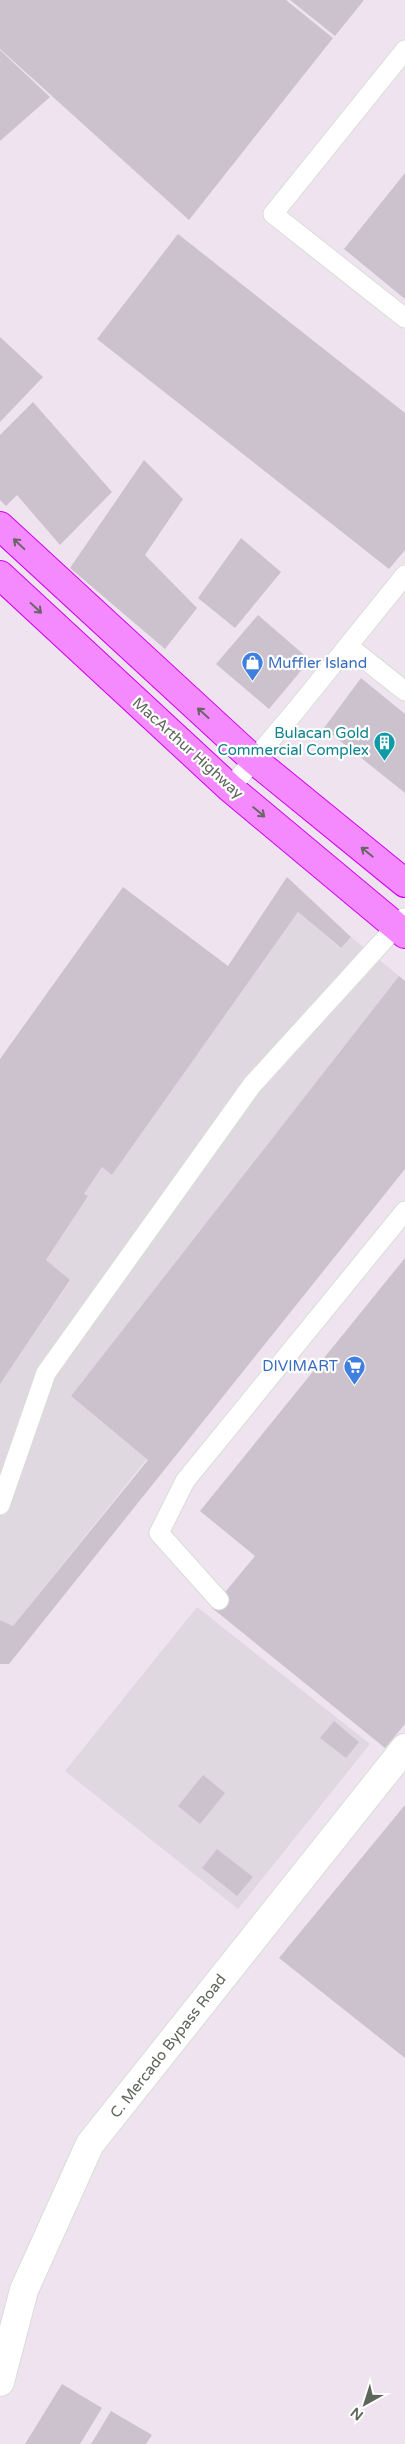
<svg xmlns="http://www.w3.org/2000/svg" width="405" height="2444" font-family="'Varela Round',sans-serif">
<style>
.industrial{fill:#e0d8e0}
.building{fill:#cbc2cd}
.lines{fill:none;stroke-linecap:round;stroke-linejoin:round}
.lane-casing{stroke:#d7ded6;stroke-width:21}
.street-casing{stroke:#d7ded6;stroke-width:30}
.highway-casing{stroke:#d000f2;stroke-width:30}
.lane{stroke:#fff;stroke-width:19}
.street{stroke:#fff;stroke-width:28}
.highway{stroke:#f58aff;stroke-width:28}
.oneway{stroke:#666763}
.labels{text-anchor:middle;stroke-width:4.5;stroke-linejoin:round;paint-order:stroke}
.shop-label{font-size:15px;fill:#366cbe;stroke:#fff;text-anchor:start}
.culture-label{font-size:15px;fill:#0d838f;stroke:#fff;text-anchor:end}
.street-label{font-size:15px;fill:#5e655b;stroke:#fff}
</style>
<rect width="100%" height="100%" fill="#efe3f0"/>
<!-- industrial -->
<path class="industrial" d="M298 912 340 948 351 937 399 976 71 1396 147 1459 13 1626 0 1620V1384L70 1281 46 1260 87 1196 84 1194 102 1167 112 1175Z
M197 1607 370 1744 238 1909 65 1771Z"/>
<!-- building -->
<path class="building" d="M0 0H286L333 38 189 220 0 49Z
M290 0H364L335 36Z
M0 50 50 97 0 141Z
M405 173V299L344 249Z
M178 234 405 413V550L389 569 97 339Z
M0 337 43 377 0 422Z
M33 402 112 492 60 545 17 495 6 506 0 500V435Z
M144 460 183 499 145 555 197 608 165 649 70 568Z
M241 538 281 572 235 628 198 598Z
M258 615 310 660 269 709 216 664Z
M361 678 405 714V793L324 728Z
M287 877 351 937 341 948 298 912 112 1175 102 1167 84 1194 88 1196 46 1260 70 1280 0 1384V1059L123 887 228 966Z
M399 976 405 981V1169L9 1664H0V1620L13 1626 148 1460 71 1396Z
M405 1258V1724L385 1748 212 1608 255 1556 200 1511Z
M334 1721 359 1742 346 1758 320 1738Z
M203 1775 225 1793 200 1824 178 1806Z
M405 1805V2058L279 1958Z
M217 1849 253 1877 237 1896 202 1868Z
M62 2384 102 2408 80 2444H25Z
M111 2411 152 2435 146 2444H91Z"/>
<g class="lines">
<defs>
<path id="lane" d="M405 50 273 214 405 318
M348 646 405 691
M230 788 297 709 405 575
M0 1505 46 1373 252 1085 404 918
M219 1600 159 1533 185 1481 405 1211"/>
<path id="street" d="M0 2382 24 2290 90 2144 405 1748"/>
<path id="highway" d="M0 526 254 760 405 883
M0 575 230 788 405 934"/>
</defs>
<!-- lane casing -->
<use href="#lane" class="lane-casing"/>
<!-- street casing -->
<use href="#street" class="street-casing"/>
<!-- highway casing -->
<use href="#highway" class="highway-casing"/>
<!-- lane -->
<use href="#lane" class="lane"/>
<!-- street -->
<use href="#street" class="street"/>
<!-- highway -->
<use href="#highway" class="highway"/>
</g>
<!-- one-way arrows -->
<defs><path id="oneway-shaft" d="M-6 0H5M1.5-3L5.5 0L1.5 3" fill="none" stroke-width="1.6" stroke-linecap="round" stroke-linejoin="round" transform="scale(1.25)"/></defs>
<g class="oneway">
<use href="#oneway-shaft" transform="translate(19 544) rotate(-137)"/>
<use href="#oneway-shaft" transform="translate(36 608) rotate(43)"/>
<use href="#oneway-shaft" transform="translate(203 713) rotate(-138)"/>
<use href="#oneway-shaft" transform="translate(259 812) rotate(40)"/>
<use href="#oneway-shaft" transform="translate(367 852) rotate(-141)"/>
</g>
<!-- icons -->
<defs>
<symbol id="shop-pin" viewBox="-11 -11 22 30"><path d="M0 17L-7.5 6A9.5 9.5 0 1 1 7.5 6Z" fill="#3f7fe0" stroke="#fff"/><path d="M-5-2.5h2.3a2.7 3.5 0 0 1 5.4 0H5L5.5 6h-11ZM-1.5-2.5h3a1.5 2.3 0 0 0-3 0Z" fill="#fff"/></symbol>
<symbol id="building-pin" viewBox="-11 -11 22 30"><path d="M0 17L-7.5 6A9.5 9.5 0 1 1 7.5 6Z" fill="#0f9aa8" stroke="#fff"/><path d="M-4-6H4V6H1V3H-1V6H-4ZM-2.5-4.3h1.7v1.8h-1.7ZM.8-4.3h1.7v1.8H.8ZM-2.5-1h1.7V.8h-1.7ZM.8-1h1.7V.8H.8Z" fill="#fff"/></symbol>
<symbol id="supermarket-pin" viewBox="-11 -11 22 30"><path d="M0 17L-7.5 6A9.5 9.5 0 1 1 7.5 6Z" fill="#3f7fe0" stroke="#fff"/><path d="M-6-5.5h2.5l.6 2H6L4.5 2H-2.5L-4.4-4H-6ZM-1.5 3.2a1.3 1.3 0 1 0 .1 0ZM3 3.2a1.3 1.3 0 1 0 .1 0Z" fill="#fff"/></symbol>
</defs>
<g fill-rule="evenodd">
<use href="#shop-pin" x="240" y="650" width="25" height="34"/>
<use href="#building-pin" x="372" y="730" width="25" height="34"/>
<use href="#supermarket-pin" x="342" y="1354" width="25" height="34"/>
</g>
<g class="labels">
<!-- shop labels -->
<g class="shop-label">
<text x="268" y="668">Muffler Island</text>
<text x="338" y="1371" text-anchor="end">DIVIMART</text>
</g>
<!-- culture labels -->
<g class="culture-label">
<text x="369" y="738">Bulacan Gold<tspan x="369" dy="17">Commercial Complex</tspan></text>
</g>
<!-- street labels -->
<g class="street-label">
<text transform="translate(188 748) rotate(42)" y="5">MacArthur Highway</text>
<text transform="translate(168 2046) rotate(-52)" y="5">C. Mercado Bypass Road</text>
</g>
</g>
<!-- north arrow -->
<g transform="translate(365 2404) rotate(219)" stroke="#ffffff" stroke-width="4" paint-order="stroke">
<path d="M0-4L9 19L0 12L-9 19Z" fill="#5e655b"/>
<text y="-8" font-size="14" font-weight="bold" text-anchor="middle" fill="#5e655b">N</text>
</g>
</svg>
